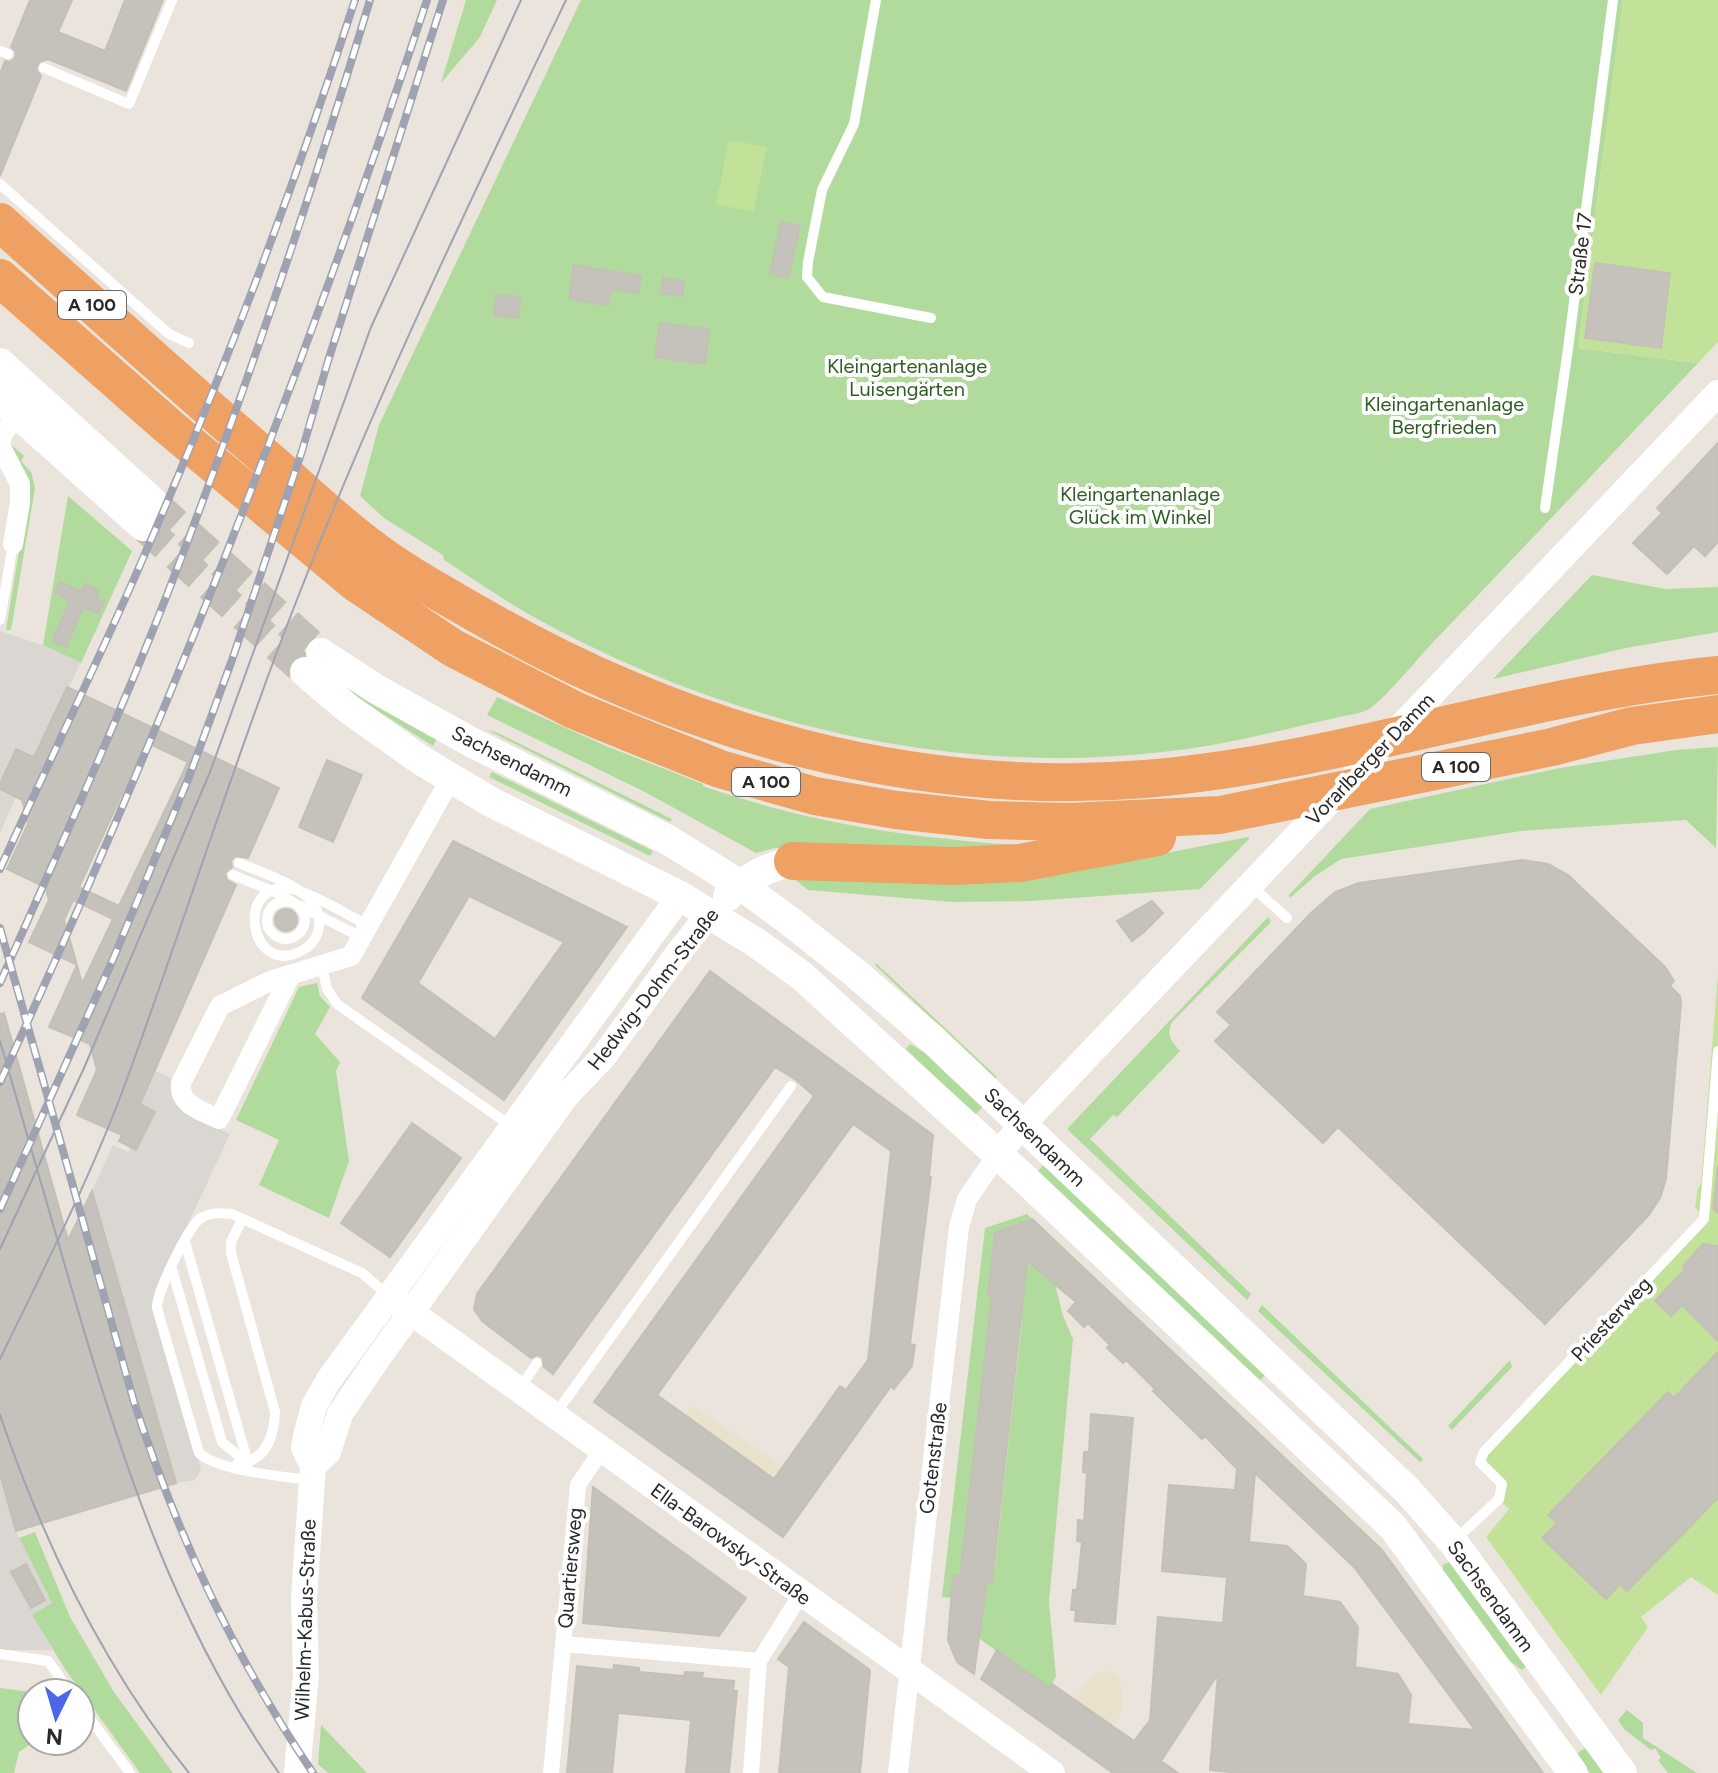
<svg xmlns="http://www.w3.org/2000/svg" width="1718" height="1773" font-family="Figtree,sans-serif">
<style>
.education{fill:#eae1cd}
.green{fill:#b1db9d}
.pitch{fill:#c2e29a}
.plaza{fill:#dad7d2}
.building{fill:#c5c1bb;stroke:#c5c0b6;stroke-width:2;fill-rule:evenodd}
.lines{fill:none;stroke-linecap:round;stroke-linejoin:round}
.secondary-tunnel{stroke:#c3bfb8;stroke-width:30;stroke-dasharray:30 15;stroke-linecap:butt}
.service{stroke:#fff;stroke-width:10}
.pedestrian{stroke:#fff;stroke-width:16}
.minor{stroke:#fff;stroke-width:20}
.tertiary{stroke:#fff;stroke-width:26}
.secondary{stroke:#fff;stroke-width:30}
.motorway{stroke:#eea162;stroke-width:38}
.tram{stroke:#9fa2b1;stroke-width:2}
.rail-casing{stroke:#9fa2b1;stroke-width:8}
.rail{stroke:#fff;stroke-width:5;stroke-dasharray:15;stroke-linecap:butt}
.labels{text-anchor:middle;stroke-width:8;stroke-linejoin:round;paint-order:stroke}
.shield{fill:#fff;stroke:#696969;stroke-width:2}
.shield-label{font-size:18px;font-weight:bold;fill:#292929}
.street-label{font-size:20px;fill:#292929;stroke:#fff}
.park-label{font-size:20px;fill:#2c5e20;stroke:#fff}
</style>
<rect width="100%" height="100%" fill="#eae4dc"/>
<!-- education -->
<path class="education" d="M693 1405 782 1467 774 1479 790 1490 766 1525 661 1451Z
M1110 1671 1117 1674 1122 1688 1123 1706 1118 1719 1092 1758 1054 1731 1089 1679 1099 1672Z"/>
<!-- green -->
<path class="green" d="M466 0H497L480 37 441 83Z
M581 0H1623L1578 348 1698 363C1612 454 1525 546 1438 637 1424 651 1380 705 1367 710 1359 714 1348 715 1339 717 1313 723 1287 729 1261 735 1014 793 749 737 530 615 501 598 473 579 444 560L443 555 384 518 360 496 379 425Z
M9 443 24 456 21 461 31 472 35 488 11 630H6L30 485Z
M68 496 132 551 81 663 43 645Z
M1592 575 1665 589 1718 587V632L1626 648 1493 679Z
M344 683 438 736 433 746 340 687Z
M497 697 606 746 703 784V786C810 824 918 839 1032 846L911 854 775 848 756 853 645 792 487 715Z
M487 730 498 733 672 819 670 822Z
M1718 747 1716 848 1686 820 1521 831 1341 859 1315 876 1290 898 1289 895 1370 809 1560 768 1676 750Z
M492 772 653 851 650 856 489 777Z
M1248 837 1250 838 1200 889 1031 901 952 902 808 890 793 878 1111 864Z
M1268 917 1271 922 1172 1022C1166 1034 1171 1041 1180 1051L1117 1117 1113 1115 1090 1139 1251 1294 1247 1300 1067 1129Z
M876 963 997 1077 995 1078 875 965Z
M317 983 320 996 330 1007 315 1034 340 1062 336 1071 349 1161 329 1218 259 1185 279 1140 236 1120 299 987Z
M910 1044 927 1054 986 1103 975 1115 906 1049Z
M1045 1163 1267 1373 1260 1380 1037 1172Z
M1027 1214 1033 1220 1026 1224 1024 1222 1004 1230 988 1295 992 1296 960 1576 952 1598 942 1597 985 1228Z
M1022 1257 1055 1284 1063 1316 1073 1339 1049 1602 1056 1677 1049 1688 981 1640 979 1635 985 1581 992 1582 995 1565 1022 1319Z
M1262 1305 1423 1459 1420 1462 1258 1311Z
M1510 1360 1512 1367 1452 1430 1448 1426Z
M35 1532 70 1617 114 1692 173 1773H140L65 1669 32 1615 19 1538Z
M1449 1562 1527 1666 1522 1670 1507 1659 1443 1570V1565Z
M0 1688 39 1693H32V1741H35L19 1752 14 1773H0Z
M1627 1710 1643 1723V1738L1697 1773H1668L1658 1760 1661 1758 1655 1748 1651 1750 1625 1730 1618 1720Z
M321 1725 367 1773H328L318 1764Z
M1587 1747 1605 1773H1590L1576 1754Z"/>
<!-- pitch -->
<path class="pitch" d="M1623 0H1718V342L1698 363 1578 348Z
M729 140 767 147 753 212 716 204Z
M1718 974V1595L1691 1577 1641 1617 1648 1627 1601 1695 1486 1537 1509 1509 1499 1499 1502 1484 1480 1462 1704 1219 1695 1207 1698 1188 1701 1184Z"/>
<!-- plaza -->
<path class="plaza" d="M0 631 42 645 81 663 35 753 0 833Z
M155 1071 172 1078V1097L180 1109 230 1134 153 1299 201 1470 195 1480 176 1483 92 1191 113 1145 128 1152 131 1147 137 1149 155 1112 140 1104Z
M0 1474 16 1531 52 1603 32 1615 53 1650H0Z"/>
<!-- building -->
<path class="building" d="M30 0H72L58 32 105 51 125 0H163L126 91 48 59 39 62 36 70 41 76 0 176V74L5 61 10 62 15 58 16 52 11 47Z
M781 222 800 226 788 278 770 273Z
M1595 263 1670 273 1661 348 1585 338Z
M574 265 641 276 638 293 611 289 608 305 569 299Z
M663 278 684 281 682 296 661 293Z
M496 295 521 297 518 318 494 315Z
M660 323 709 329 705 364 655 357Z
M1718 443V542L1705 556 1694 546 1667 574 1633 543 1662 513 1657 508Z
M60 582 82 592 86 584 99 591 96 598 104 601 98 614 83 607 66 647 52 641 70 601 55 593Z
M67 687 279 788 248 858 235 856 231 861 232 867 225 873 227 880 236 885 140 1104 155 1112 136 1150 119 1141 122 1135 77 1115 97 1070 90 1044 49 1027 77 965 82 984 113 919 73 900 64 920 77 965 29 942 49 900 45 887 7 869 28 824 22 800 0 789V784L16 749 33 757 36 753ZM146 742 188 762 119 906 79 887Z
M327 760 362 775 333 842 299 827Z
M453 841 627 927 504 1100 362 998ZM469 896 564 942 495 1039 418 983Z
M1522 860 1548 864 1568 875 1665 967 1674 981 1670 986 1680 996 1681 1003 1666 1179 1660 1198 1649 1215 1545 1324 1338 1127 1323 1143 1215 1041 1231 1025 1217 1012 1311 913 1335 892 1359 883Z
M1152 901 1163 913 1144 932 1132 941 1117 921Z
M275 920a11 11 0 1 1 22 0a11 11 0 1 1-22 0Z
M710 971 933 1135 929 1177H931L910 1344 915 1345 912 1366 894 1389 891 1386 783 1537 594 1402 814 1096 796 1080 775 1067 553 1374 544 1367 542 1357 537 1355 531 1358 482 1321 474 1309 477 1294ZM853 1124 891 1151 868 1360 846 1390 840 1386 774 1479 657 1395Z
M4 1013 68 1240 92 1191 176 1483 16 1531 0 1474V1014Z
M412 1123 461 1158 390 1257 341 1223Z
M1718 1166V1213L1713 1208Z
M1032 1219 1382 1550 1543 1773H1240L1210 1770 1218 1674 1161 1761 1178 1773H1113L981 1679 997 1650 1029 1674 1050 1687 1052 1684 1134 1741 1150 1720 1158 1617 1223 1623 1227 1577 1162 1571 1169 1485 1235 1490 1237 1469 1205 1436 1202 1439 1153 1391 1155 1389 1126 1360 1123 1363 1107 1348 1110 1345 1088 1323 1084 1327 1068 1311 1076 1302 1027 1261 992 1582 987 1581 974 1674 957 1662 948 1640 953 1576H960L962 1558 992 1296 988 1295 995 1233ZM1255 1473 1354 1567 1475 1730 1408 1724 1411 1695 1398 1674 1355 1667 1358 1627 1340 1602 1303 1596 1306 1564 1287 1546 1249 1542Z
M1703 1244 1718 1246V1341L1682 1305 1671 1316 1655 1301 1685 1269 1683 1266Z
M1718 1352V1498L1627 1591 1620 1584 1606 1599 1542 1538 1557 1523 1548 1515 1668 1392 1674 1398Z
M1091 1414 1133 1418 1115 1624 1075 1621 1076 1610H1071L1073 1590H1077L1082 1542 1077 1541 1078 1520 1084 1521 1087 1473 1083 1472 1084 1452H1089Z
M593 1487 746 1598 719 1636 583 1623Z
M26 1564 45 1600 31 1608 11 1572Z
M804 1622 870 1670 860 1773H779L789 1667 778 1659Z
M614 1665 639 1668V1672L684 1676 685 1672 703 1673 702 1678 734 1681 733 1691H737L729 1773H686L691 1720 618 1713 612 1773H567L577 1666 613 1670Z"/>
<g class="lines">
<!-- secondary-tunnel -->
<path class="secondary-tunnel" d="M154 503 321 653
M143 526 305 672"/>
<!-- service -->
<path class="service" d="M876 0 854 124 822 190 808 262 807 277 823 297 931 318
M0 51 8 54
M44 68 129 104 172 0
M0 184 169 334 189 343
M1545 508 1568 349 1613 0
M0 620 13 544
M239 863C264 874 324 890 319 926 318 936 312 945 303 950 249 981 233 877 293 889 310 892 351 917 370 926
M233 875C253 884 279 891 297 905 320 922 288 957 268 928 264 910 274 899 292 902L363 938
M1250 885 1287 918
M322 967 327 989 337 1004 511 1126
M185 1242 248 1463
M172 1269 222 1442 248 1464
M520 1388 537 1363
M554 1416 791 1086
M237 1464C266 1461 274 1437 275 1412L231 1253V1242L242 1219
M309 1480C281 1476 219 1471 199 1453L157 1308C156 1293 189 1225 201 1218 211 1212 222 1213 232 1214L362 1273 390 1297
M1456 1539 1499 1499 1502 1484 1480 1462 1484 1452 1704 1219 1718 1051
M0 1654 48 1661 71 1693
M80 1705 130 1773"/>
<!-- pedestrian -->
<path class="pedestrian" d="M563 1644 759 1661
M551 1773 578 1485 601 1451
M751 1773 759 1661 801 1594"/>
<!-- minor -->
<path class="minor" d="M13 544 20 503V484L0 445 2 435 18 413
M290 976 219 1119C202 1111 178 1105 181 1083L220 1006 270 981 351 956 451 778
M898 1773 959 1227 967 1199 998 1154"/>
<!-- tertiary -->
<path class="tertiary" d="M998 1154 1022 1125 1718 393
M390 1297 1052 1773
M313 1466 328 1452 340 1414 376 1361 566 1096 604 1056 679 952 710 913
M297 1773 306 1675 304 1598 313 1466 304 1448 306 1436 314 1406 328 1381 680 896"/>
<!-- secondary -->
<path class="secondary" d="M0 363 154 503
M0 398 143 526
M321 653 376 689 471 742 668 840 739 884 787 919 854 972 931 1038 1407 1490 1453 1542 1622 1773
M305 672 346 707 419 759 491 802 680 896 755 942 802 976 1028 1182 1393 1527 1573 1773
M728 896C746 878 768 867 793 861"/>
<!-- motorway -->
<path class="motorway" d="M0 222C90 303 180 384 272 463 303 490 333 519 366 544 400 571 441 593 479 615 680 731 912 798 1145 779 1338 763 1525 694 1718 675
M0 278 169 427 356 583 453 648 574 710 635 735 720 769 815 796 896 810 989 820 1069 822 1220 815 1552 747 1632 726 1718 714
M793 861 953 866 1020 863 1157 837"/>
<!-- tram -->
<path class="tram" d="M0 1041C25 1127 50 1212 74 1297 123 1465 177 1629 279 1773
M0 1249 84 1068 210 772 371 327 521 0
M0 1359C45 1266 93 1173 128 1076 184 923 232 767 291 615 372 405 469 203 566 0
M0 1415C44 1544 103 1667 189 1773"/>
<defs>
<path id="rail" d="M0 869C45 770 93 672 137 572 219 385 292 194 355 0
M0 928 134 1402C179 1539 232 1653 313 1773
M0 983C56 856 114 729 165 600 242 403 309 202 370 0
M0 1082C163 730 305 368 427 0
M0 1209 111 964 189 777 232 660 302 451 328 361 443 0"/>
</defs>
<!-- rail casing -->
<use href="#rail" class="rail-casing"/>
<!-- rail -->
<use href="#rail" class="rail"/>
</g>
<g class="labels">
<!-- shield labels -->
<g class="shield">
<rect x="58" y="291" width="68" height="28" rx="6"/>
<rect x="1422" y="753" width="68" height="28" rx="6"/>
<rect x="732" y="768" width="68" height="28" rx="6"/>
</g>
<g class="shield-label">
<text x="92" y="311">A 100</text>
<text x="1456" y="773">A 100</text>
<text x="766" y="788">A 100</text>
</g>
<!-- street labels -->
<g class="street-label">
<text transform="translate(1580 254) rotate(-83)" y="7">Straße 17</text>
<text transform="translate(1370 759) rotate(-46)" y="7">Vorarlberger Damm</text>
<text transform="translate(512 761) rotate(27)" y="7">Sachsendamm</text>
<text transform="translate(653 989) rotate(-52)" y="7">Hedwig-Dohm-Straße</text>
<text transform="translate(1035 1137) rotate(44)" y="7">Sachsendamm</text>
<text transform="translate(1611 1319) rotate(-47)" y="7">Priesterweg</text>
<text transform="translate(933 1458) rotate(-83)" y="7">Gotenstraße</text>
<text transform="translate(731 1544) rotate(36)" y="7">Ella-Barowsky-Straße</text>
<text transform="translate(570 1568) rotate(-85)" y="7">Quartiersweg</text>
<text transform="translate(1491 1596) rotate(54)" y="7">Sachsendamm</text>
<text transform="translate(305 1620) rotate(-88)" y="7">Wilhelm-Kabus-Straße</text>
</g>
<!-- park labels -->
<g class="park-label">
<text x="907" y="373">Kleingartenanlage<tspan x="907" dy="23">Luisengärten</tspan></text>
<text x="1444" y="411">Kleingartenanlage<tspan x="1444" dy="23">Bergfrieden</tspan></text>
<text x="1140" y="501">Kleingartenanlage<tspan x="1140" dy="23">Glück im Winkel</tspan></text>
</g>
</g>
<!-- north arrow -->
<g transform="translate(56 1717) rotate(185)"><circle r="38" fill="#ffffff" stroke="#a9a9a9" stroke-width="2"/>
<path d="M0-6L14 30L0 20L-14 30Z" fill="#4b66e8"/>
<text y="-12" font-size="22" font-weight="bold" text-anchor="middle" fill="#292929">N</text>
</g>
</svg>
